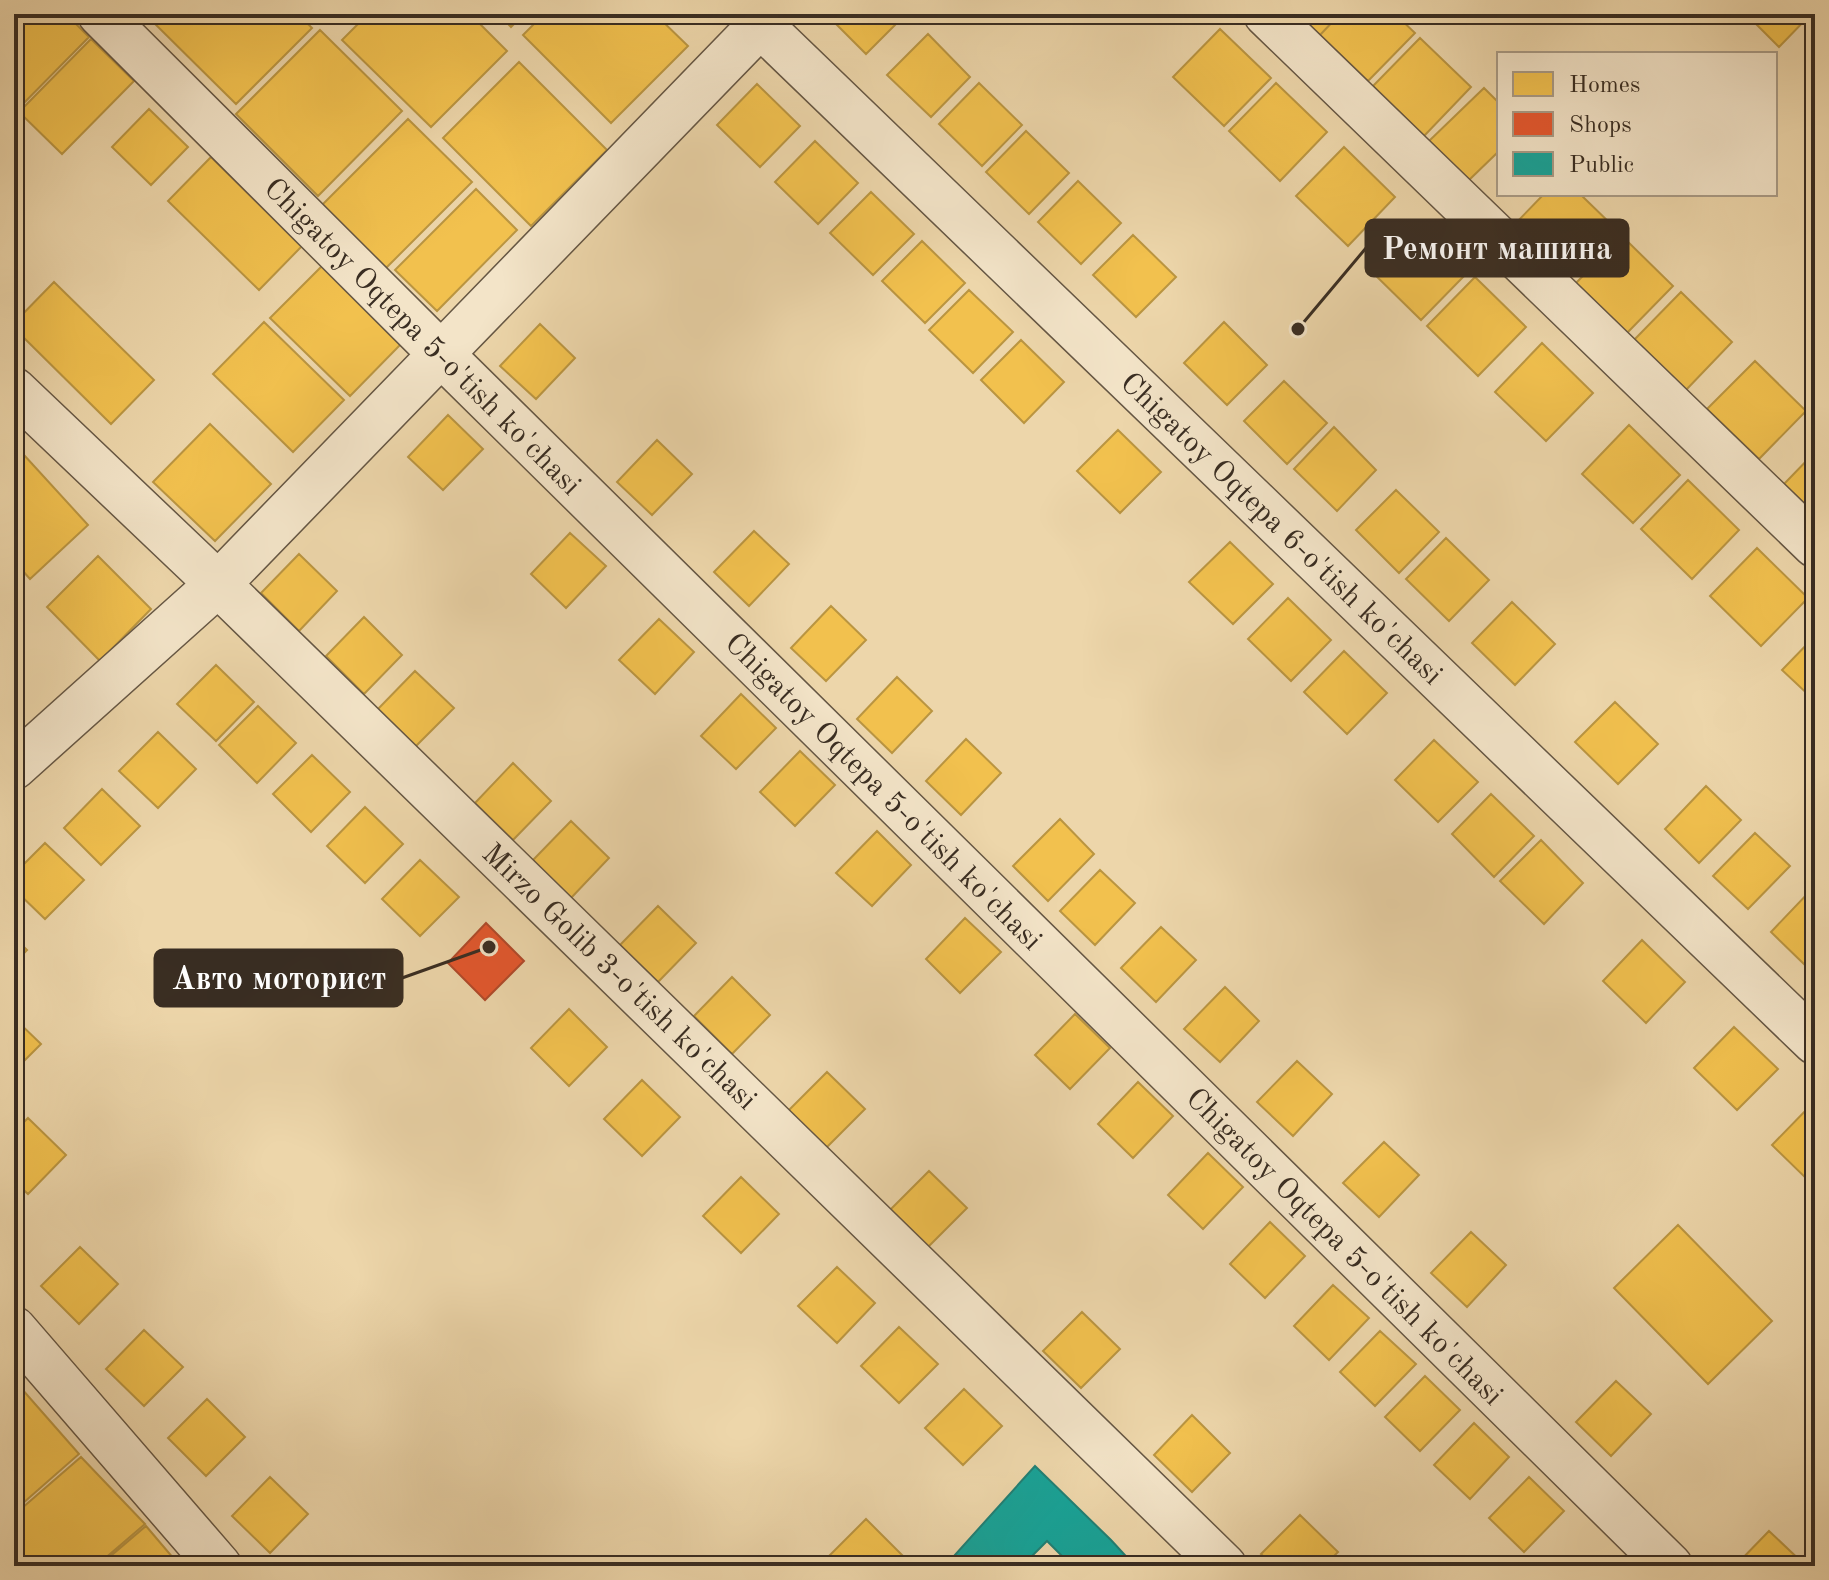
<svg xmlns="http://www.w3.org/2000/svg" width="1829" height="1580" font-family="'Old Standard TT',serif">
<style>
.homes{fill:#f2c14e;stroke:#ba9541;stroke-width:2}
.shops{fill:#e4572e;stroke:#b14a2a;stroke-width:2}
.public{fill:#17a398;stroke:#218075;stroke-width:2}
.lines{fill:none;stroke-linecap:round;stroke-linejoin:round}
.minor-casing{stroke:#665744;stroke-width:47}
.minor{stroke:#f3e4c8;stroke-width:44}
.labels{text-anchor:middle;stroke-width:8;stroke-linejoin:round;paint-order:stroke}
.street-label{font-size:30px;fill:#392d22;stroke:#f3e4c8}
.leader{fill:none;stroke:#392d22;stroke-width:3}
.callout-dot{fill:#392d22;stroke:#f3e4c8;stroke-width:3}
.callout{fill:#392d22;stroke:#392d22;stroke-width:3}
.callout-label{font-size:32px;text-anchor:middle;font-weight:bold;fill:#fff}
</style>
<rect width="100%" height="100%" fill="#edd6aa"/>
<filter id="stains"><feTurbulence type="fractalNoise" baseFrequency=".0025" numOctaves="4"/><feColorMatrix values="0 0 0 0 .2 0 0 0 0 .09 0 0 0 0 .02 0 0 0 .5 -.17"/></filter>
<radialGradient id="worn" r=".72"><stop offset=".6" stop-color="#630" stop-opacity="0"/><stop offset="1" stop-color="#630" stop-opacity=".3"/></radialGradient>
<!-- homes -->
<path class="homes" d="M14 14H66L89 37 14 113Z
M151 14H298L312 28 236 104 148 17Z
M368 14H470L507 51 431 127 342 40Z
M499 14H524L511 27Z
M544 14H655L688 46 611 123 523 35Z
M826 14H906L866 54Z
M1298 14H1340L1320 35Z
M1340 14H1395L1415 33 1368 81 1320 35Z
M1746 14H1811L1779 47Z
M1220 29 1271 78 1224 126 1173 77Z
M320 30 402 111 318 196 236 114Z
M928 34 970 77 931 117 887 75Z
M1420 38 1471 87 1424 136 1373 86Z
M91 39 134 81 62 154 19 112Z
M519 62 607 150 531 226 443 138Z
M979 83 1022 125 982 166 939 124Z
M1276 83 1327 132 1280 181 1229 131Z
M757 84 800 126 760 167 717 125Z
M1484 88 1499 103V151L1468 181 1429 141Z
M149 109 188 147 151 185 112 147Z
M408 119 472 182 384 270 320 207Z
M1026 131 1069 173 1029 214 986 172Z
M815 141 858 183 818 224 775 182Z
M1344 147 1395 197 1348 246 1296 196Z
M211 157 302 246 259 290 168 201Z
M1078 181 1121 223 1081 264 1038 222Z
M476 189 517 230 437 311 395 270Z
M871 192 914 234 873 275 830 233Z
M1544 194H1580L1613 226 1565 274 1514 225Z
M1417 222 1468 272 1421 320 1370 270Z
M1133 235 1176 277 1136 317 1093 275Z
M1622 236 1673 286 1626 334 1575 284Z
M922 241 965 283 925 323 882 281Z
M322 266 401 344 350 396 270 318Z
M1475 277 1526 327 1478 376 1427 326Z
M54 282 154 380 111 424 14 328V323Z
M969 290 1013 332 973 373 929 330Z
M1681 292 1732 342 1685 391 1633 341Z
M264 322 344 400 293 452 213 374Z
M1224 322 1267 365 1227 405 1184 363Z
M540 324 575 358 536 399 500 366Z
M1021 340 1064 382 1024 423 981 380Z
M1542 343 1593 393 1546 441 1495 392Z
M1755 361 1806 411 1759 459 1707 409Z
M1284 381 1327 423 1287 464 1244 421Z
M448 415 483 449 443 490 408 457Z
M210 424 271 484 215 541 153 482Z
M1629 425 1680 475 1633 523 1582 474Z
M1334 427 1376 470 1337 511 1294 469Z
M1118 430 1161 472 1120 513 1077 471Z
M657 440 692 474 652 515 617 482Z
M1815 452V514L1784 484Z
M24 455 88 525 30 579 14 561V464Z
M1688 480 1739 530 1692 579 1641 529Z
M1396 490 1439 532 1399 573 1356 530Z
M754 531 789 564 749 606 714 572Z
M570 533 606 566 566 608 531 574Z
M1446 538 1489 580 1449 621 1406 579Z
M1230 542 1273 584 1233 624 1189 582Z
M1757 548 1808 598 1761 646 1710 596Z
M299 554 337 591 299 631 261 593Z
M98 556 151 609 100 661 47 607Z
M1288 598 1331 640 1291 681 1248 639Z
M1512 602 1555 644 1515 685 1472 643Z
M831 606 866 640 826 681 791 648Z
M364 617 402 655 364 694 326 656Z
M659 619 694 652 655 694 619 660Z
M1815 636V701L1782 670Z
M1344 651 1387 693 1347 734 1304 692Z
M216 665 254 702 216 741 177 704Z
M415 671 454 708 415 747 377 710Z
M897 677 932 711 892 753 857 719Z
M741 694 776 728 736 769 701 736Z
M1615 702 1658 744 1618 784 1575 742Z
M258 706 296 743 257 783 219 745Z
M158 732 196 769 158 808 119 771Z
M966 739 1001 773 961 815 926 781Z
M1434 740 1478 782 1438 822 1395 780Z
M800 751 835 785 795 826 760 792Z
M312 755 350 792 311 832 273 794Z
M513 763 551 801 513 840 475 803Z
M1706 786 1741 820 1699 863 1665 829Z
M102 789 140 826 101 865 64 828Z
M1491 794 1534 836 1494 877 1452 834Z
M365 807 403 844 365 883 327 846Z
M1060 819 1094 854 1048 901 1013 866Z
M571 821 609 858 571 898 533 860Z
M877 831 911 865 872 906 836 873Z
M1755 833 1790 866 1748 909 1713 876Z
M1541 840 1583 883 1544 924 1500 881Z
M45 843 84 880 45 919 14 889V874Z
M420 860 459 897 420 936 382 899Z
M1100 870 1135 903 1095 945 1060 911Z
M1812 889 1815 892V957L1806 966 1771 932Z
M658 906 696 943 658 982 620 945Z
M965 918 1001 952 960 993 926 959Z
M1161 927 1196 960 1156 1002 1121 968Z
M14 937 27 950 14 964Z
M1642 940 1685 982 1646 1023 1603 981Z
M732 977 770 1015 732 1054 694 1016Z
M1225 987 1259 1021 1220 1062 1184 1029Z
M569 1009 607 1047 569 1086 531 1048Z
M1075 1014 1110 1048 1070 1089 1035 1055Z
M14 1018 41 1044 14 1071Z
M1734 1027 1778 1069 1737 1110 1694 1068Z
M1297 1061 1332 1094 1293 1136 1257 1102Z
M827 1072 865 1109 826 1148 788 1111Z
M642 1080 680 1117 642 1156 604 1119Z
M1138 1082 1173 1116 1133 1158 1098 1124Z
M1812 1104 1815 1107V1187L1772 1145Z
M28 1118 66 1155 28 1194 14 1181V1132Z
M1384 1142 1419 1175 1379 1217 1343 1183Z
M1208 1153 1243 1187 1203 1229 1168 1195Z
M929 1171 967 1208 928 1247 890 1210Z
M741 1177 779 1214 741 1253 703 1216Z
M1270 1222 1305 1256 1265 1298 1230 1264Z
M1678 1225 1772 1321 1708 1384 1614 1288Z
M1471 1232 1506 1265 1467 1307 1431 1273Z
M80 1247 118 1284 79 1324 41 1286Z
M837 1267 875 1303 837 1343 798 1306Z
M1333 1285 1369 1318 1329 1360 1294 1326Z
M1082 1312 1120 1349 1081 1388 1043 1351Z
M899 1327 938 1364 899 1403 861 1366Z
M144 1330 183 1367 144 1406 106 1369Z
M1380 1331 1416 1364 1375 1406 1340 1372Z
M1425 1376 1460 1410 1420 1451 1385 1417Z
M14 1380 79 1454 14 1511Z
M1616 1381 1651 1414 1611 1456 1576 1422Z
M964 1389 1002 1426 963 1465 925 1428Z
M207 1399 245 1437 206 1476 168 1438Z
M1192 1415 1230 1453 1192 1492 1154 1455Z
M1474 1423 1509 1457 1470 1499 1434 1465Z
M81 1457 145 1524 96 1566H14V1515Z
M270 1477 308 1514 270 1553 232 1516Z
M1529 1477 1564 1511 1524 1552 1489 1518Z
M1300 1515 1338 1552 1324 1566H1273L1261 1554Z
M866 1519 904 1557 895 1566H835L827 1558Z
M146 1526 180 1566H99Z
M1769 1531 1805 1565 1735 1566Z"/>
<!-- shops -->
<path class="shops" d="M486 923 524 961 485 1000 448 963Z"/>
<!-- public -->
<path class="public" d="M1035 1466 1111 1540 1135 1566H1072L1047 1541 1022 1566H945Z"/>
<g class="lines">
<defs>
<path id="minor" d="M100 14 441 354 1670 1566
M749 14 1815 1042
M1266 14 1815 545
M14 390 218 584 1224 1566
M14 767 218 584 771 14
M14 1329 219 1566"/>
</defs>
<!-- minor casing -->
<use href="#minor" class="minor-casing"/>
<!-- minor -->
<use href="#minor" class="minor"/>
</g>
<g class="labels">
<!-- street labels -->
<g class="street-label">
<text transform="translate(423 336) rotate(45)" y="10">Chigatoy Oqtepa 5-o'tish ko'chasi</text>
<text transform="translate(1282 528) rotate(44)" y="10">Chigatoy Oqtepa 6-o'tish ko'chasi</text>
<text transform="translate(884 791) rotate(45)" y="10">Chigatoy Oqtepa 5-o'tish ko'chasi</text>
<text transform="translate(620 976) rotate(44)" y="10">Mirzo Golib 3-o'tish ko'chasi</text>
<text transform="translate(1345 1246) rotate(45)" y="10">Chigatoy Oqtepa 5-o'tish ko'chasi</text>
</g>
</g>
<!-- callouts -->
<path class="leader" d="M1298 329L1366 248M489 947L402 978"/>
<g class="callout-dot">
<circle cx="1298" cy="329" r="8"/>
<circle cx="489" cy="947" r="8"/>
</g>
<g class="callout">
<rect x="1366" y="220" width="262" height="56" rx="8"/>
<rect x="155" y="950" width="247" height="56" rx="8"/>
</g>
<g class="callout-label">
<text x="1497" y="259">Ремонт машина</text>
<text x="279" y="989">Авто моторист</text>
</g>
<!-- margin -->
<rect width="1829" height="1580" fill="none" stroke="#edd6aa" stroke-width="48"/>
<rect x="16" y="16" width="1797" height="1548" fill="none" stroke="#392d22" stroke-width="4"/>
<rect x="24" y="24" width="1781" height="1532" fill="none" stroke="#392d22" stroke-width="2"/>
<!-- legend -->
<rect x="1497" y="52" width="280" height="144" fill="#f3e4c8" stroke="#a99b86" stroke-width="2"/>
<rect x="1513" y="72" width="40" height="24" fill="#f2c14e" stroke="#a99b86" stroke-width="2"/>
<text x="1569" y="92" font-size="24" fill="#392d22">Homes</text>
<rect x="1513" y="112" width="40" height="24" fill="#e4572e" stroke="#a99b86" stroke-width="2"/>
<text x="1569" y="132" font-size="24" fill="#392d22">Shops</text>
<rect x="1513" y="152" width="40" height="24" fill="#17a398" stroke="#a99b86" stroke-width="2"/>
<text x="1569" y="172" font-size="24" fill="#392d22">Public</text>
<rect width="100%" height="100%" filter="url(#stains)"/>
<rect width="100%" height="100%" fill="url(#worn)"/>
</svg>
